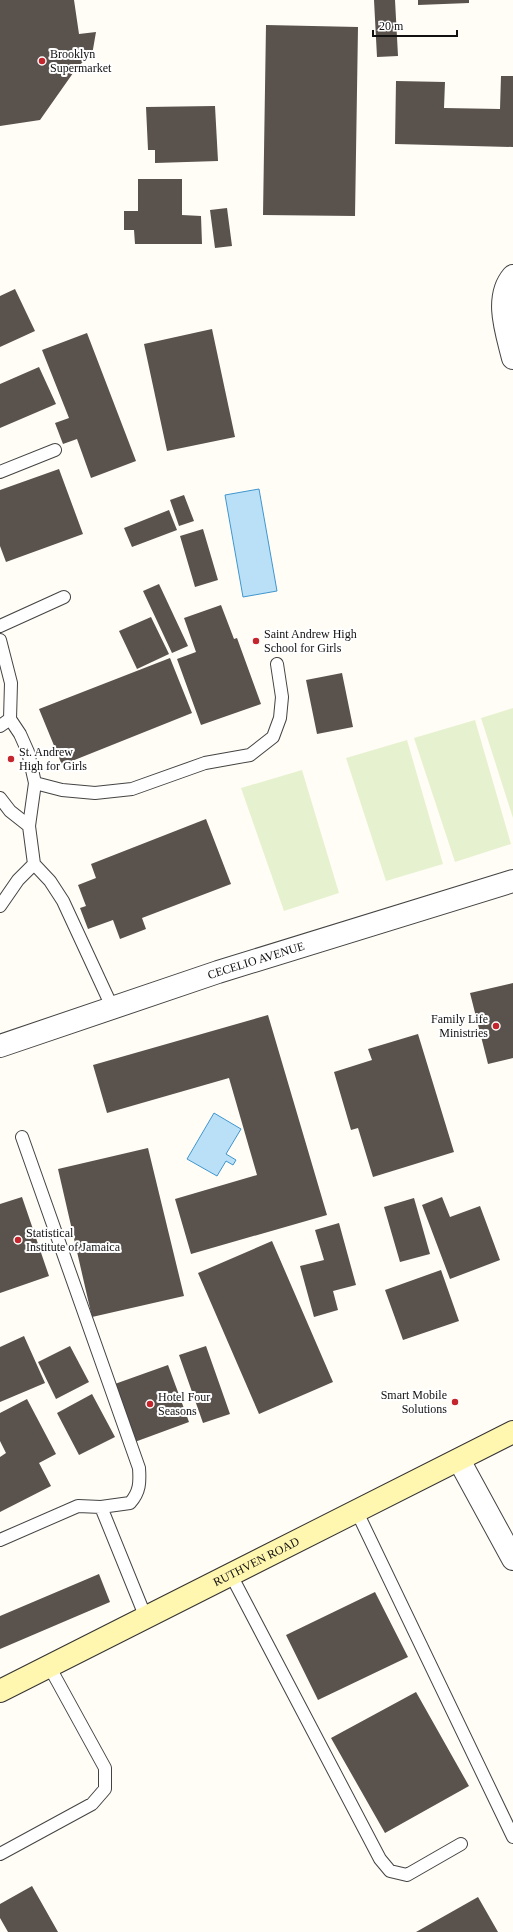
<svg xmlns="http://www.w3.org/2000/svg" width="513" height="1932" font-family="Georgia,serif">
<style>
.pitch{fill:#e6f2cf}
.water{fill:#b9e0f7;stroke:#3f96cf}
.building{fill:#5a524d}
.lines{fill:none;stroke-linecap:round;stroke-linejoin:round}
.lane-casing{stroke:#444;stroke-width:14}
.street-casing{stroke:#444;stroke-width:24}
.secondary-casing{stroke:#333;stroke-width:24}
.lane{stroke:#fff;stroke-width:12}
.street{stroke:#fff;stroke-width:22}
.secondary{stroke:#fff6b0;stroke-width:22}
.poi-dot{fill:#c4262e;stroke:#fff;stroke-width:1.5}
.labels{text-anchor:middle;stroke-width:4;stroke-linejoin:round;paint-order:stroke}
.poi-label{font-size:12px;fill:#111;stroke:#fff;text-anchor:start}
.street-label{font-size:12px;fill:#111;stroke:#fff}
</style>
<rect width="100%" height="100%" fill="#fffdf5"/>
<!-- pitch -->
<path class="pitch" d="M513 708V818L481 718Z
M475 720 511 844 455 862 414 738Z
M407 740 443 864 386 881 346 758Z
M302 770 339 893 284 911 241 788Z"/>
<!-- water -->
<path class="water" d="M259 489 277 591 243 597 225 495Z
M214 1113 241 1129 226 1154 236 1160 233 1165 226 1161 217 1176 187 1159Z"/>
<!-- building -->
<path class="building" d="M0 0H74L79 34 96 32 92 55 78 66 40 120 0 126Z
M374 0H395L398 56 377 57Z
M418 0H469V3L418 5Z
M266 25 358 27 355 216 263 215Z
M501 76H513V147L395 144 396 81 445 82 444 108 500 109Z
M215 106 218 161 155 163V150H148L146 107Z
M138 179H182V215L201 216 202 244H135L134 230H124V211H138Z
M227 208 232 246 215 248 210 210Z
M15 289 35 331 0 347V296Z
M212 329 235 437 167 451 144 344Z
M87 333 136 461 91 478 77 439 63 444 55 423 69 418 42 350Z
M39 367 56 404 0 428V384Z
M59 469 83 534 6 562 0 546V490Z
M184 495 194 521 179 526 170 500Z
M169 510 177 530 132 547 124 528Z
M203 529 218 580 195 587 180 536Z
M159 584 188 646 172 653 143 591Z
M221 605 234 639 237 638 261 704 201 725 177 659 196 652 184 618Z
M151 617 169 654 137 669 119 631Z
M170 658 192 713 62 765 39 709Z
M342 673 353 727 317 734 306 680Z
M206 819 231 884 142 918 146 929 120 939 113 920 88 929 80 908 86 906 78 885 96 878 91 864Z
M513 983V1058L488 1064 470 993Z
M268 1015 327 1215 191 1254 175 1199 257 1175 229 1078 107 1113 93 1065Z
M418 1034 454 1152 373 1177 358 1128 351 1130 334 1072 372 1060 368 1049Z
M148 1148 184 1296 92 1317 58 1169Z
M22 1197 49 1276 0 1293V1204Z
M442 1197 450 1217 480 1206 500 1260 450 1279 422 1205Z
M414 1198 430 1254 400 1262 384 1207Z
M339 1223 356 1285 333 1291 338 1310 314 1317 300 1266 324 1260 315 1230Z
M272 1241 333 1382 259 1414 198 1273Z
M441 1270 459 1321 403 1340 385 1290Z
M24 1336 45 1383 0 1402V1347Z
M70 1346 89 1382 56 1399 38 1362Z
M206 1346 230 1414 203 1423 179 1355Z
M168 1365 189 1422 132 1443 112 1385Z
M92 1394 115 1437 79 1455 57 1413Z
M27 1399 56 1454 39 1463 51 1486 0 1512V1457L6 1453 0 1441V1413Z
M99 1574 110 1602 0 1649V1616Z
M375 1592 408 1657 318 1700 286 1635Z
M416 1692 469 1786 385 1833 331 1738Z
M32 1886 58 1932H8L0 1918V1904Z
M478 1897 498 1932H416Z"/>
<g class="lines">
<defs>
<path id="lane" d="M0 472 55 450
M0 626 64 597
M0 640 11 683 10 719 20 734 28 752 35 783 29 826 34 864 50 881 63 901 113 1009
M0 726 10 719
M35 783 62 790 95 793 132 789 205 763 250 755 273 737 280 718 282 697 277 664
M0 798 10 811 29 826
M0 906 18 880 34 864
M22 1137 139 1468C140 1482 140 1492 130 1503L101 1507
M357 1512 513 1837
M0 1540 78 1506 101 1507 146 1618
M231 1575 380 1859 390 1871 407 1875 461 1844
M0 1854 92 1804 105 1789V1768L49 1666"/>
<g id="street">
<path d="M513 276C494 298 507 333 513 358"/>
<path id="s1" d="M0 1046 218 972 513 881"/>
<path d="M459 1460 513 1559"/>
</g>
<g id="secondary">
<path id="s2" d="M0 1691 513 1432"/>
</g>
</defs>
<!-- lane casing -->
<use href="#lane" class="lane-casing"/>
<!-- street casing -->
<use href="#street" class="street-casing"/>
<!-- secondary casing -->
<use href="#secondary" class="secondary-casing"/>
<!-- lane -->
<use href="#lane" class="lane"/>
<!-- street -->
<use href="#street" class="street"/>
<!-- secondary -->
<use href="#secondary" class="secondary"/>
</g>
<!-- markers -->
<g class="poi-dot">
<circle cx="42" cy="61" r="4"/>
<circle cx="256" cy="641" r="4"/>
<circle cx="11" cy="759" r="4"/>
<circle cx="496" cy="1026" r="4"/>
<circle cx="18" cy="1240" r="4"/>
<circle cx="455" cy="1402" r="4"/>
<circle cx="150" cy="1404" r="4"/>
</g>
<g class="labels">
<!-- poi labels -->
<g class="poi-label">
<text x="50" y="58">Brooklyn<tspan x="50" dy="14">Supermarket</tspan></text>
<text x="264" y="638">Saint Andrew High<tspan x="264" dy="14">School for Girls</tspan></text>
<text x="19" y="756">St. Andrew<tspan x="19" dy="14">High for Girls</tspan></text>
<text x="488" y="1023" text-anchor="end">Family Life<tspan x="488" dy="14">Ministries</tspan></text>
<text x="26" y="1237">Statistical<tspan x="26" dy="14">Institute of Jamaica</tspan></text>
<text x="447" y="1399" text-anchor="end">Smart Mobile<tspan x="447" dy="14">Solutions</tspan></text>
<text x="158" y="1401">Hotel Four<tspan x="158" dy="14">Seasons</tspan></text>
</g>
<!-- street labels -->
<g class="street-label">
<text dy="4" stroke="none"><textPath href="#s1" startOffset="270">CECELIO AVENUE</textPath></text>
<text dy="4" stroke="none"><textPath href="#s2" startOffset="287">RUTHVEN ROAD</textPath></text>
</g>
</g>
<!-- scale -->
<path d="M373 30v6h84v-6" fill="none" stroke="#111111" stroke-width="2"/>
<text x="379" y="30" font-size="12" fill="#111111" stroke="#ffffff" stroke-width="3" paint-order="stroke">20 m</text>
</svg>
